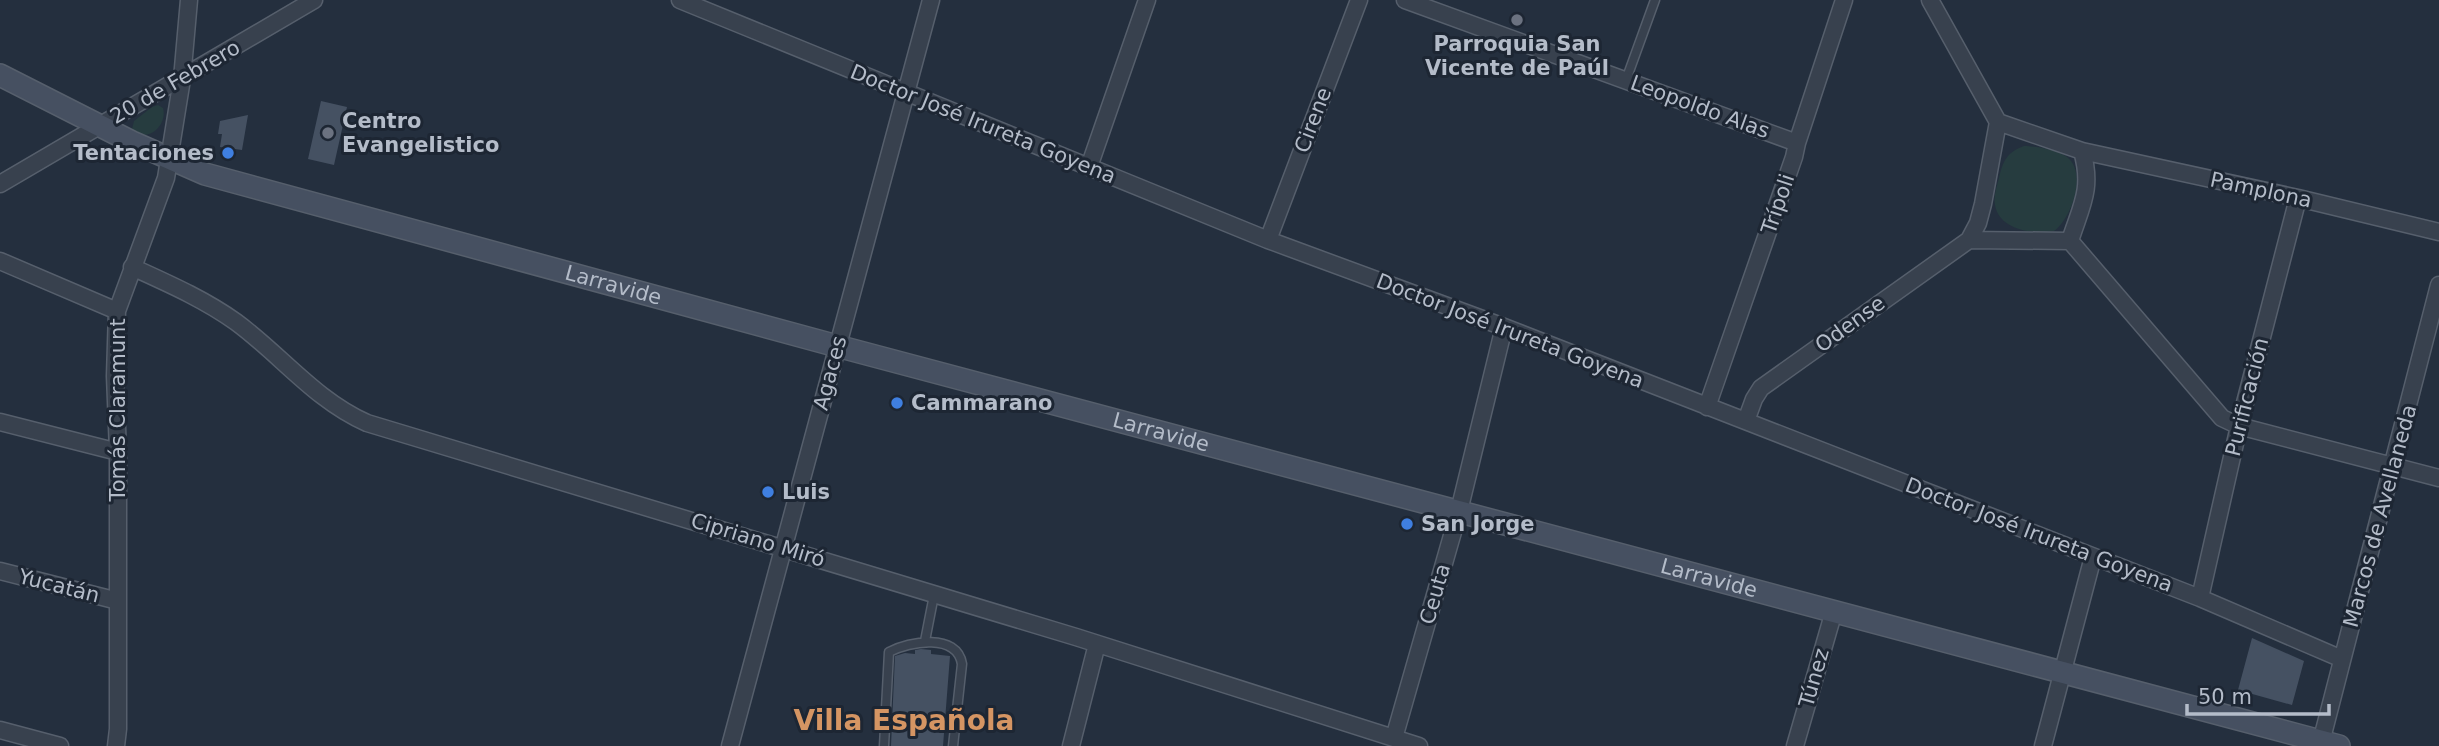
<svg xmlns="http://www.w3.org/2000/svg" width="2439" height="746" font-family="'DejaVu Sans',sans-serif">
<style>
.green{fill:#263c3f}
.building{fill:#455162}
.lines{fill:none;stroke-linecap:round;stroke-linejoin:round}
.lane-casing{stroke:#565f6c;stroke-width:11}
.street-casing{stroke:#565f6c;stroke-width:19}
.secondary-casing{stroke:#565f6c;stroke-width:24}
.lane{stroke:#38414e;stroke-width:8}
.street{stroke:#38414e;stroke-width:16}
.secondary{stroke:#465061;stroke-width:21}
.worship-dot{fill:#6b7280;stroke:#1d2633;stroke-width:2.5}
.shop-dot{fill:#3f7fe0;stroke:#1d2633;stroke-width:2.5}
.labels{text-anchor:middle;stroke-width:6;stroke-linejoin:round;paint-order:stroke}
.poi-label{font-size:21px;font-weight:bold;fill:#b4bcc9;stroke:#1d2633;text-anchor:start}
.street-label{font-size:21px;fill:#b4bcc9;stroke:#1d2633}
.district-label{font-size:28px;font-weight:bold;fill:#d59563;stroke:#1d2633}
</style>
<rect width="100%" height="100%" fill="#242f3e"/>
<!-- green -->
<path class="green" d="M158 105 163 108C168 125 147 145 132 129L134 121 152 107Z
M2024 146C2036 146 2058 150 2067 157 2088 173 2071 219 2054 231 2034 235 1999 230 1995 205 1993 196 1997 187 1999 178 2003 161 2007 152 2024 146Z"/>
<!-- building -->
<path class="building" d="M321 101 347 107 334 165 308 159Z
M248 115 242 150 220 147 222 134H218L220 121Z
M2252 638 2304 661 2292 705 2238 690Z
M921 649 931 650V654L950 656 943 746H891L895 656 905 653 915 654V650Z"/>
<g class="lines">
<defs>
<path id="lane" d="M1626 80 1655 0
M925 641 934 595
M884 746 889 652C910 641 957 633 962 664L953 746"/>
<path id="street" d="M680 0 1268 240 1504 327 2200 598 2342 659
M1405 0 1797 143
M1930 0 1998 122 2082 151 2298 198 2439 232
M1089 167 1147 0
M0 184 314 0
M1268 240 1359 0
M1969 240 1978 223 1983 204 1998 122
M2070 241C2081 206 2093 189 2082 151
M0 261 117 311
M132 267C167 283 204 299 236 322 281 355 315 400 367 423L1076 637 1419 746
M1707 407 1794 157 1797 143 1844 0
M1746 421 1754 399 1761 388 1969 240 2070 241 2222 418 2239 426 2439 478
M0 422 118 452
M0 571 118 601
M2200 598 2239 426 2298 198
M0 730 60 746
M1394 738 1459 511 1504 327
M116 746 118 729V452L115 376 117 311 166 178 182 79 189 0
M730 746 931 0
M1071 746 1097 644
M1795 746 1834 611
M2043 746 2093 557
M2320 746 2439 285"/>
<g id="secondary">
<path id="s1" d="M0 75 132 142 205 174 837 346 2339 746"/>
</g>
</defs>
<!-- lane casing -->
<use href="#lane" class="lane-casing"/>
<!-- street casing -->
<use href="#street" class="street-casing"/>
<!-- secondary casing -->
<use href="#secondary" class="secondary-casing"/>
<!-- lane -->
<use href="#lane" class="lane"/>
<!-- street -->
<use href="#street" class="street"/>
<!-- secondary -->
<use href="#secondary" class="secondary"/>
</g>
<!-- markers -->
<g class="worship-dot">
<circle cx="1517" cy="20" r="7"/>
<circle cx="328" cy="133" r="7"/>
</g>
<g class="shop-dot">
<circle cx="228" cy="153" r="7"/>
<circle cx="897" cy="403" r="7"/>
<circle cx="768" cy="492" r="7"/>
<circle cx="1407" cy="524" r="7"/>
</g>
<g class="labels">
<!-- poi labels -->
<g class="poi-label">
<text x="1517" y="51" text-anchor="middle">Parroquia San<tspan x="1517" dy="24">Vicente de Paúl</tspan></text>
<text x="342" y="128">Centro<tspan x="342" dy="24">Evangelistico</tspan></text>
<text x="214" y="160" text-anchor="end">Tentaciones</text>
<text x="911" y="410">Cammarano</text>
<text x="782" y="499">Luis</text>
<text x="1421" y="531">San Jorge</text>
</g>
<!-- street labels -->
<g class="street-label">
<text transform="translate(175 82) rotate(-30)" y="7">20 de Febrero</text>
<text transform="translate(1700 107) rotate(20)" y="7">Leopoldo Alas</text>
<text transform="translate(1313 120) rotate(-69)" y="7">Cirene</text>
<text transform="translate(983 124) rotate(22)" y="7">Doctor José Irureta Goyena</text>
<text transform="translate(2261 190) rotate(12)" y="7">Pamplona</text>
<text transform="translate(1778 204) rotate(-71)" y="7">Trípoli</text>
<text dy="7" stroke="none"><textPath href="#s1" startOffset="651">Larravide</textPath></text>
<text transform="translate(1850 324) rotate(-36)" y="7">Odense</text>
<text transform="translate(1510 331) rotate(21)" y="7">Doctor José Irureta Goyena</text>
<text transform="translate(830 373) rotate(-75)" y="7">Agaces</text>
<text transform="translate(2247 397) rotate(-76)" y="7">Purificación</text>
<text transform="translate(118 410) rotate(-90)" y="7">Tomás Claramunt</text>
<text dy="7" stroke="none"><textPath href="#s1" startOffset="1218">Larravide</textPath></text>
<text transform="translate(2380 516) rotate(-75)" y="7">Marcos de Avellaneda</text>
<text transform="translate(2039 535) rotate(21)" y="7">Doctor José Irureta Goyena</text>
<text transform="translate(758 540) rotate(17)" y="7">Cipriano Miró</text>
<text dy="7" stroke="none"><textPath href="#s1" startOffset="1785">Larravide</textPath></text>
<text transform="translate(59 586) rotate(14)" y="7">Yucatán</text>
<text transform="translate(1435 594) rotate(-74)" y="7">Ceuta</text>
<text transform="translate(1814 678) rotate(-74)" y="7">Túnez</text>
</g>
<!-- district labels -->
<g class="district-label">
<text x="904" y="730">Villa Española</text>
</g>
</g>
<!-- scale -->
<path d="M2187 704v10h142v-10" fill="none" stroke="#b4bcc9" stroke-width="3.5"/>
<text x="2198" y="704" font-size="21" fill="#b4bcc9" stroke="#1d2633" stroke-width="5" paint-order="stroke">50 m</text>
</svg>
